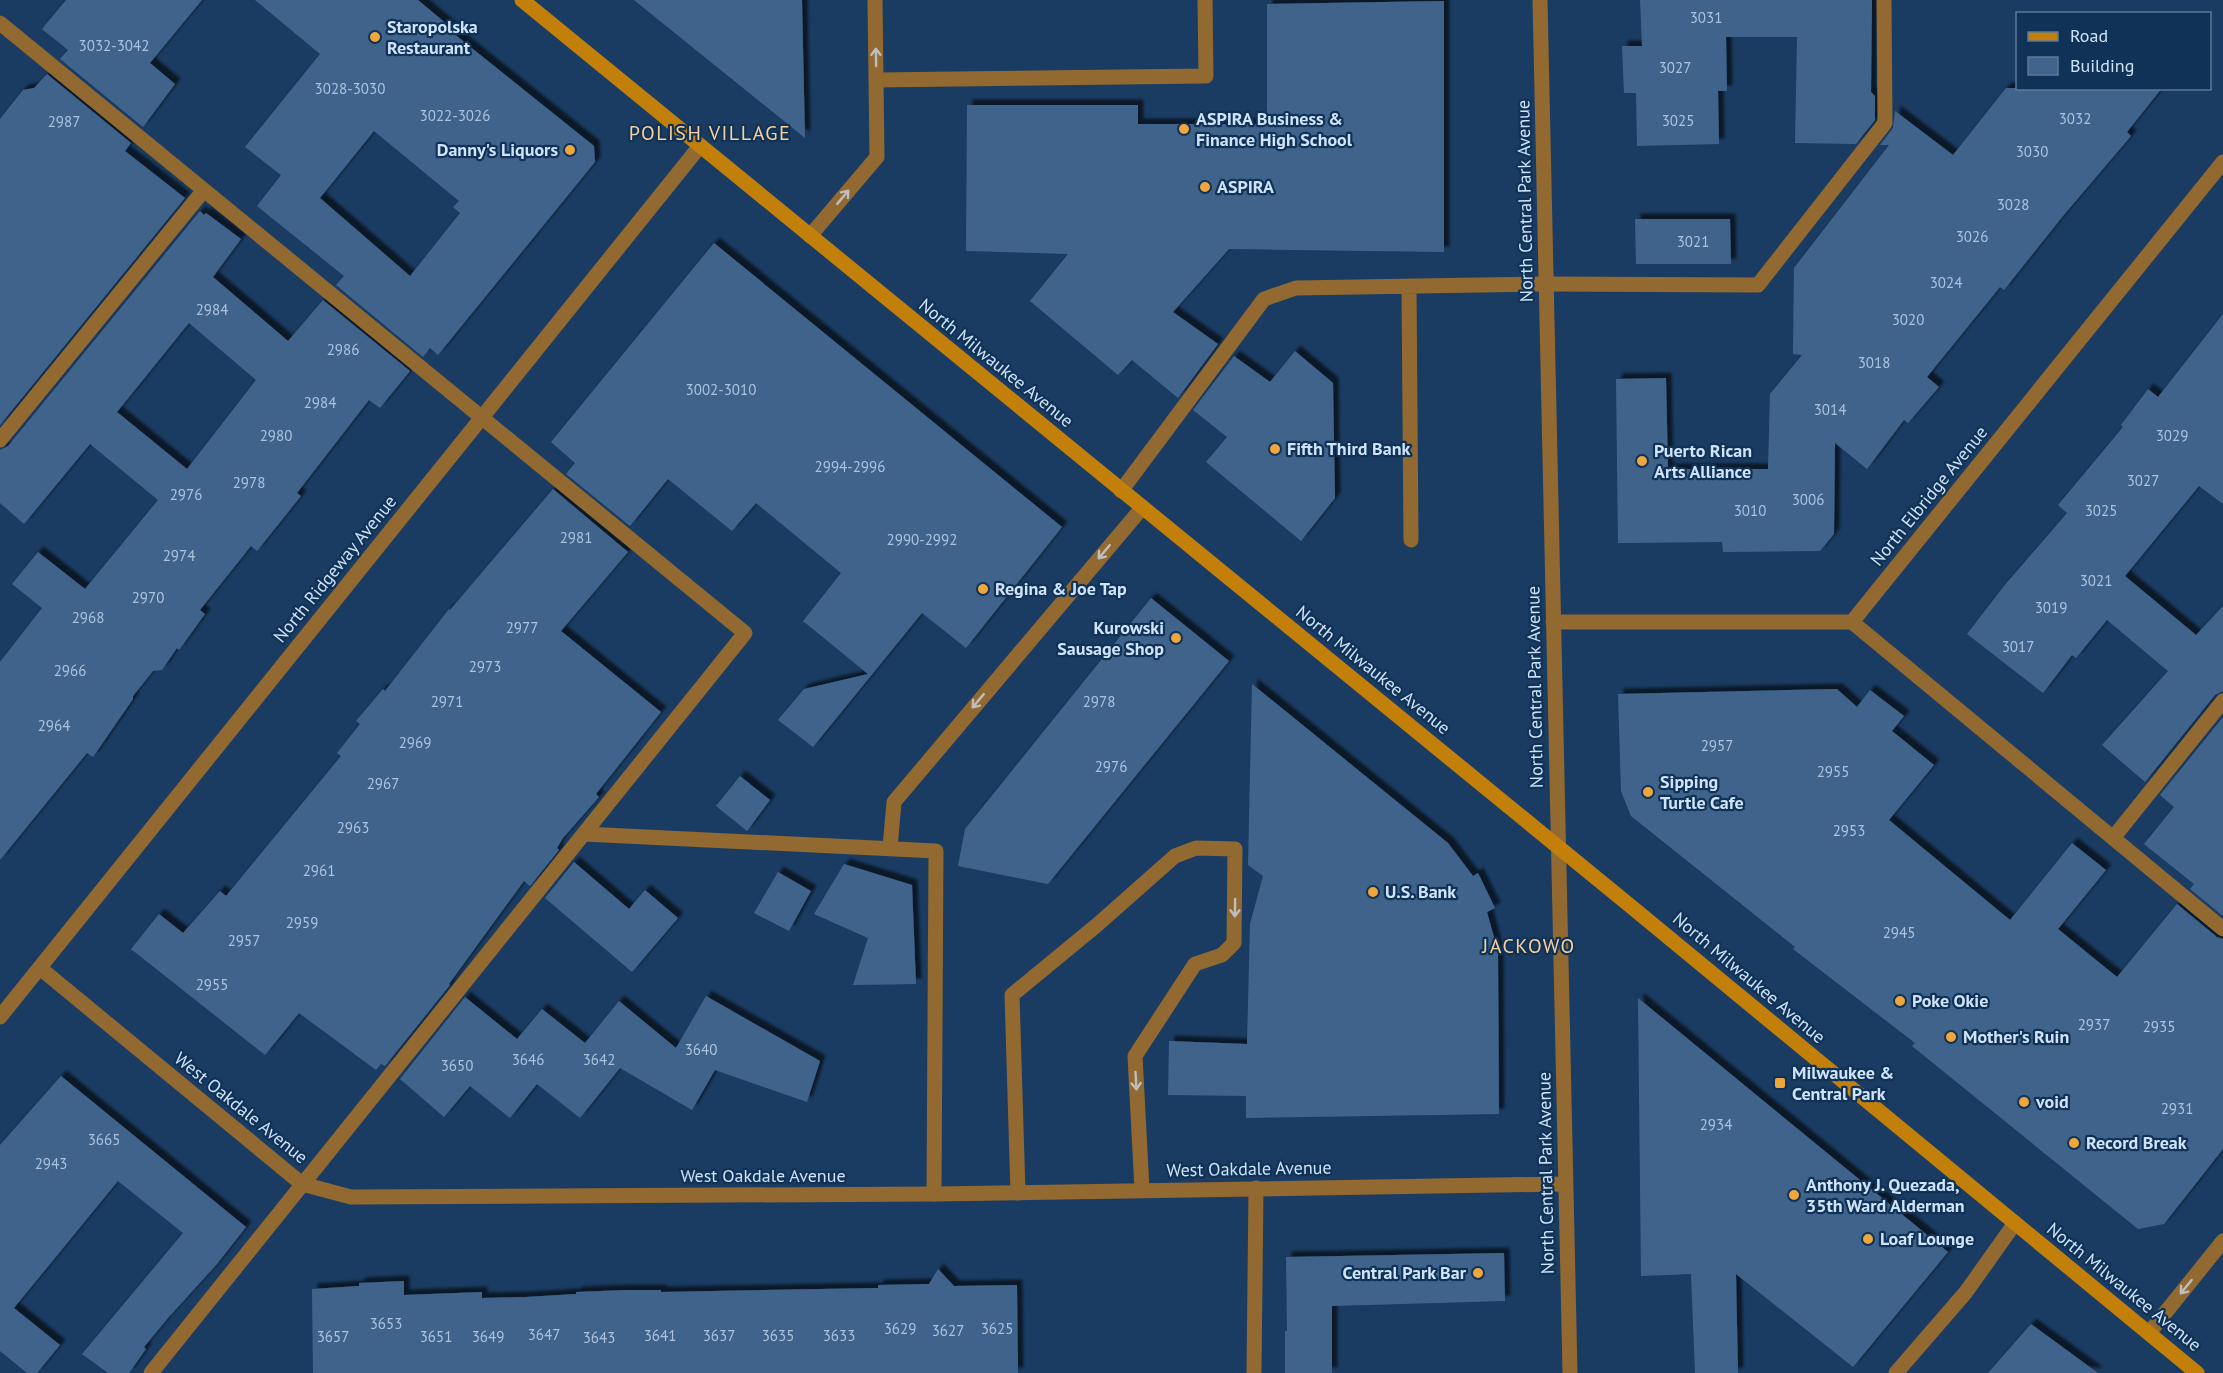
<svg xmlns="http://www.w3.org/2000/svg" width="2223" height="1373" font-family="'PT Sans',sans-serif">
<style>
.building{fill:#41648c;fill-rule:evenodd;filter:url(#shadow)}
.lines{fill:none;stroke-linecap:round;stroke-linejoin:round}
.service{stroke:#926930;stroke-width:15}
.minor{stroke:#926930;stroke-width:15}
.tertiary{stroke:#926930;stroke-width:15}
.secondary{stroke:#c2800b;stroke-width:15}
.oneway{stroke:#bdbebd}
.poi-dot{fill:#efa73d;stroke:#0f3256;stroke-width:2}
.labels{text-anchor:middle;stroke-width:4.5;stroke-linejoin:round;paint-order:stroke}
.number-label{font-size:15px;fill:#acc3de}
.poi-label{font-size:18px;font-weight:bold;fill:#cfe3fa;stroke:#0f3256;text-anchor:start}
.street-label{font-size:18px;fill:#cfe3fa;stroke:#0f3256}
.neighbourhood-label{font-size:20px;letter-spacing:1.5px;fill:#f9d09d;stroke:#0f3256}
</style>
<defs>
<filter id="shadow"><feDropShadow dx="5.5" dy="-5.5" stdDeviation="1.5" flood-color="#0009"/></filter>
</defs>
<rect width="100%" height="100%" fill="#1a3c62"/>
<!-- building -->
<path class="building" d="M66 0H202L150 63 175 84 143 127 60 59 68 50 42 29Z
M255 0H418L455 31 453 33 594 146 595 162 438 355 430 348 423 357 336 285 344 276 257 206 281 175 245 147 320 54ZM374 131 459 201 453 207 460 213 410 276 320 198Z
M634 0H802L805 138Z
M1640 0H1872L1871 92 1875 96V120L1856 144 1795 143 1797 37H1726L1727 91H1718L1719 144 1637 146 1636 93H1624L1622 46H1642Z
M1444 1V252L1229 249 1173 312 1218 344 1178 398 1132 360 1118 375 1030 301 1068 254 966 251 967 105H1138V124H1267V4Z
M47 74 131 143 125 151 185 198 0 425V119L23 90 34 88Z
M2006 88H2162L2127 132 2131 136 2063 216 2004 290 2000 287 1927 377 1939 387 1908 423 1904 420 1867 469 1835 443 1834 534 1820 551 1723 552 1722 542 1618 543 1616 379 1666 378 1668 469H1768L1770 394 1802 355 1793 354 1794 268 1889 145H1880L1893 128 1895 111 1953 155Z
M200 211 204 215 206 213 241 239 213 277 288 341 323 300 410 371 380 408 369 400 297 493 301 496 257 551 251 546 200 610 205 614 179 650 177 648 162 670 153 671 133 696V699L93 757 87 753 0 860V662L42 608 12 584 38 552 85 589 158 500 90 444 24 524 0 503V450L8 446ZM189 323 256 380 187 469 117 412Z
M1635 219H1730L1731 264H1636Z
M714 243 1062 527 966 648 922 613 813 747 778 720 804 689 868 674 803 621 841 573 756 503 732 531 668 479 630 526 566 474 575 463 551 442Z
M2223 314V504L2199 486 2125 576 2196 635 2223 606V691L2215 695 2145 782 2102 745 2168 671 2107 620 2076 658 2072 655 2043 693 1967 634 2004 586 2067 513 2058 505 2123 427 2121 425 2148 389 2158 397Z
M1295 351 1333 383 1335 498 1301 541 1206 462 1227 437 1193 410 1234 356 1270 382Z
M553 489 628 552 561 631 661 712 596 794 599 797 563 838 557 848 559 850 530 886 524 881 449 984 450 985 385 1066 381 1064 376 1070 299 1013 265 1055 131 949 159 914 183 933 220 891 226 896 341 756 337 753 360 724 356 721 383 689 385 691 449 609 450 610Z
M1151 598 1229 661 1048 884 958 866 965 829Z
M1252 684 1448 843 1473 876 1478 873 1495 908 1487 912 1498 952 1499 1114 1246 1118V1096L1168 1095 1169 1041 1247 1044 1250 924 1263 876 1248 865Z
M1837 689 1857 707 1870 690 1904 716 1892 731 1934 765 1889 820 2010 920 2072 843 2106 870 2058 929 2117 977 2177 904 2217 937 2223 939V1149L2164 1224 2138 1229 1912 1046 1915 1043 1793 949 1795 947 1631 816 1621 791 1618 694Z
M2223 717V916L2190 889 2194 884 2144 844 2174 807 2160 795Z
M740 776 770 800 747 831 716 806Z
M574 862 629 909 645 890 678 918 632 972 545 898Z
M844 864 912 885 916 984 853 985 868 938 814 914Z
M778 872 811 891 789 931 754 913Z
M706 996 820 1061 807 1102 715 1070 692 1110 620 1068 580 1118 537 1084 510 1118 470 1086 444 1117 400 1079 465 997 517 1039 542 1009 585 1043 619 1001 676 1048Z
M1638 998 1948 1252 1853 1367 1736 1274 1738 1373H1695L1691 1274 1641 1276Z
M61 1076 246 1227 217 1264 168 1318 144 1347 146 1349 129 1373H108L82 1354 183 1233 118 1181 14 1308 60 1345 37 1373H27L0 1351V1145Z
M1504 1253 1505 1301 1332 1306V1373H1285V1331H1287L1286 1257Z
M938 1269 954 1286 1017 1285 1018 1373H313L312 1289 359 1286V1283L404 1281V1295L482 1292V1298L526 1297 576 1294V1292L626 1290H661V1292L878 1288V1285L929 1284Z
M2031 1324 2098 1373H1988Z"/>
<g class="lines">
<!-- service -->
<path class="service" d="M0 23 745 633 151 1373
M876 80 1206 76 1205 0
M1409 286 1411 540
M0 440 204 190
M1121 491 1264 299 1296 288 1546 284 1758 285 1885 123 1884 0
M1852 622 2223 929
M584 834 936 851 934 1194
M2113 838 2223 701
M890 848 894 802 1142 508
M1018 1193 1012 995 1097 925 1175 856 1196 848 1235 849 1234 943 1222 955 1195 964 1135 1056 1142 1190
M1254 1373 1256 1188
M1896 1373 1966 1292 2015 1223"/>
<!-- minor -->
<path class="minor" d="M810 236 877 157 875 0
M1553 622H1852L2223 162
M40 968 302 1184 351 1197 934 1194 1565 1184
M0 1017 700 146
M2149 1333 2223 1241"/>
<!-- tertiary -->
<path class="tertiary" d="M1540 0 1570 1373"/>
<!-- secondary -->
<path class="secondary" d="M522 0 1628 904 2197 1373"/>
</g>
<!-- one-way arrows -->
<defs><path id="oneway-shaft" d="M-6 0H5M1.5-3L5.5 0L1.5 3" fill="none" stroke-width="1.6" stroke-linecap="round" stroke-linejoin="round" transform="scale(1.5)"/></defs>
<g class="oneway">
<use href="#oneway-shaft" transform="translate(876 57) rotate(-91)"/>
<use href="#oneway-shaft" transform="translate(843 197) rotate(-50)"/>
<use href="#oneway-shaft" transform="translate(1104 552) rotate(130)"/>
<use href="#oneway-shaft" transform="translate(978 701) rotate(130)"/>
<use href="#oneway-shaft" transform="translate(1235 908) rotate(91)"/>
<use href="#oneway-shaft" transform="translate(1136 1081) rotate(87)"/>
<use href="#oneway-shaft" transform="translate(2186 1287) rotate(129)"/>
</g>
<!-- markers -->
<g class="poi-dot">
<circle cx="375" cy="37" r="6"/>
<circle cx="1184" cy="129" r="6"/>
<circle cx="570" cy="150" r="6"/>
<circle cx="1205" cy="187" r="6"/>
<circle cx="1275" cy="449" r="6"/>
<circle cx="1642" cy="461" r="6"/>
<circle cx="983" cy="589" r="6"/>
<circle cx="1176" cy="638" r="6"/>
<circle cx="1648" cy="792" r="6"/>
<circle cx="1373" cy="892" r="6"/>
<circle cx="1900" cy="1001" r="6"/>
<circle cx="1951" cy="1037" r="6"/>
<rect x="1774" y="1077" width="12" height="12" rx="3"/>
<circle cx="2024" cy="1102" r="6"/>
<circle cx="2074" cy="1143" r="6"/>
<circle cx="1794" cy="1195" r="6"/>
<circle cx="1868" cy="1239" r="6"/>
<circle cx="1478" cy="1273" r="6"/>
</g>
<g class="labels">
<!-- number labels -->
<g class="number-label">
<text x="1706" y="23">3031</text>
<text x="114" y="51">3032-3042</text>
<text x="1675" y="73">3027</text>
<text x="350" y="94">3028-3030</text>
<text x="455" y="121">3022-3026</text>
<text x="2075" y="124">3032</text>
<text x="1678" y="126">3025</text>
<text x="64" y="127">2987</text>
<text x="2032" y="157">3030</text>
<text x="2013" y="210">3028</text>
<text x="1972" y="242">3026</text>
<text x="1693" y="247">3021</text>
<text x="1946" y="288">3024</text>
<text x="212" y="315">2984</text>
<text x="1908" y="325">3020</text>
<text x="343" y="355">2986</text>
<text x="1874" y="368">3018</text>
<text x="721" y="395">3002-3010</text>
<text x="320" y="408">2984</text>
<text x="1830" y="415">3014</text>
<text x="276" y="441">2980</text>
<text x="2172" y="441">3029</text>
<text x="850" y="472">2994-2996</text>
<text x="2143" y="486">3027</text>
<text x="249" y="488">2978</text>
<text x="186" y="500">2976</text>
<text x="1808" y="505">3006</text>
<text x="1750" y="516">3010</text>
<text x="2101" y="516">3025</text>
<text x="576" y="543">2981</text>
<text x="922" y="545">2990-2992</text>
<text x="179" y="561">2974</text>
<text x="2096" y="586">3021</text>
<text x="148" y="603">2970</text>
<text x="2051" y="613">3019</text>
<text x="88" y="623">2968</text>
<text x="522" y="633">2977</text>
<text x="2018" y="652">3017</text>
<text x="485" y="672">2973</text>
<text x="70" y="676">2966</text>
<text x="447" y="707">2971</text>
<text x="1099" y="707">2978</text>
<text x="54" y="731">2964</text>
<text x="415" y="748">2969</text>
<text x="1717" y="751">2957</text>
<text x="1111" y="772">2976</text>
<text x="1833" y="777">2955</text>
<text x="383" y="789">2967</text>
<text x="353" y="833">2963</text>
<text x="1849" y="836">2953</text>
<text x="319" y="876">2961</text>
<text x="302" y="928">2959</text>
<text x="1899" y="938">2945</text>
<text x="244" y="946">2957</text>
<text x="212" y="990">2955</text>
<text x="2094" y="1030">2937</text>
<text x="2159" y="1032">2935</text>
<text x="701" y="1055">3640</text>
<text x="528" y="1065">3646</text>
<text x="599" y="1065">3642</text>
<text x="457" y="1071">3650</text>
<text x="2177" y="1114">2931</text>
<text x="1716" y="1130">2934</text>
<text x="104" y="1145">3665</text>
<text x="51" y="1169">2943</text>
<text x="386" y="1329">3653</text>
<text x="900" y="1334">3629</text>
<text x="997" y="1334">3625</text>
<text x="948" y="1336">3627</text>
<text x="544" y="1340">3647</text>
<text x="660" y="1341">3641</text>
<text x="719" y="1341">3637</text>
<text x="778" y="1341">3635</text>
<text x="839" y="1341">3633</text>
<text x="333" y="1342">3657</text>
<text x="436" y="1342">3651</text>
<text x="488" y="1342">3649</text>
<text x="599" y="1343">3643</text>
</g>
<!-- poi labels -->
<g class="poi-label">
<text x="387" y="33">Staropolska<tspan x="387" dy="21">Restaurant</tspan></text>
<text x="1196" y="125">ASPIRA Business &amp;<tspan x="1196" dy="21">Finance High School</tspan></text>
<text x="558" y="156" text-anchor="end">Danny's Liquors</text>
<text x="1217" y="193">ASPIRA</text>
<text x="1287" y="455">Fifth Third Bank</text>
<text x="1654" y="457">Puerto Rican<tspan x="1654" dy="21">Arts Alliance</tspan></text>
<text x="995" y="595">Regina &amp; Joe Tap</text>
<text x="1164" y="634" text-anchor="end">Kurowski<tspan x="1164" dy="21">Sausage Shop</tspan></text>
<text x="1660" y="788">Sipping<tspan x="1660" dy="21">Turtle Cafe</tspan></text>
<text x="1385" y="898">U.S. Bank</text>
<text x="1912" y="1007">Poke Okie</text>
<text x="1963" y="1043">Mother's Ruin</text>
<text x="1792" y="1079">Milwaukee &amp;<tspan x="1792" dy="21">Central Park</tspan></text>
<text x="2036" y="1108">void</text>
<text x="2086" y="1149">Record Break</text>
<text x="1806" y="1191">Anthony J. Quezada,<tspan x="1806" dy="21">35th Ward Alderman</tspan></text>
<text x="1880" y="1245">Loaf Lounge</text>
<text x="1466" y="1279" text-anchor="end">Central Park Bar</text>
</g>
<!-- street labels -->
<g class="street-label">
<text transform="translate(1525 201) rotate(-91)" y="6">North Central Park Avenue</text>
<text transform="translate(996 363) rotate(39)" y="6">North Milwaukee Avenue</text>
<text transform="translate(1929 496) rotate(-51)" y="6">North Elbridge Avenue</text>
<text transform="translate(335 569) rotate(-51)" y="6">North Ridgeway Avenue</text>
<text transform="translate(1373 670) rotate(39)" y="6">North Milwaukee Avenue</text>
<text transform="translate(1535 687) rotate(-91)" y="6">North Central Park Avenue</text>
<text transform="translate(1749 978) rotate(40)" y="6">North Milwaukee Avenue</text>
<text transform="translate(241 1108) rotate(39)" y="6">West Oakdale Avenue</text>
<text transform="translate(1249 1169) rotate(-1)" y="6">West Oakdale Avenue</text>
<text transform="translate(1546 1173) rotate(-91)" y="6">North Central Park Avenue</text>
<text x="763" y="1182">West Oakdale Avenue</text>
<text transform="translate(2124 1287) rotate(39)" y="6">North Milwaukee Avenue</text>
</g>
<!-- neighbourhood labels -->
<g class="neighbourhood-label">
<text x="710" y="140">POLISH VILLAGE</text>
<text x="1529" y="953">JACKOWO</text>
</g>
</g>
<!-- legend -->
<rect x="2016" y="12" width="195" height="78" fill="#0f3256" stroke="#5c7998" stroke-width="1.5"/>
<rect x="2028" y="32" width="30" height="9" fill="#c2800b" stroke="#5c7998" stroke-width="1.5"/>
<text x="2070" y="42" font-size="18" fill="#cfe3fa">Road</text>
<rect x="2028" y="57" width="30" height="18" fill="#41648c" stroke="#5c7998" stroke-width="1.5"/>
<text x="2070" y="72" font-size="18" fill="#cfe3fa">Building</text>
</svg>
